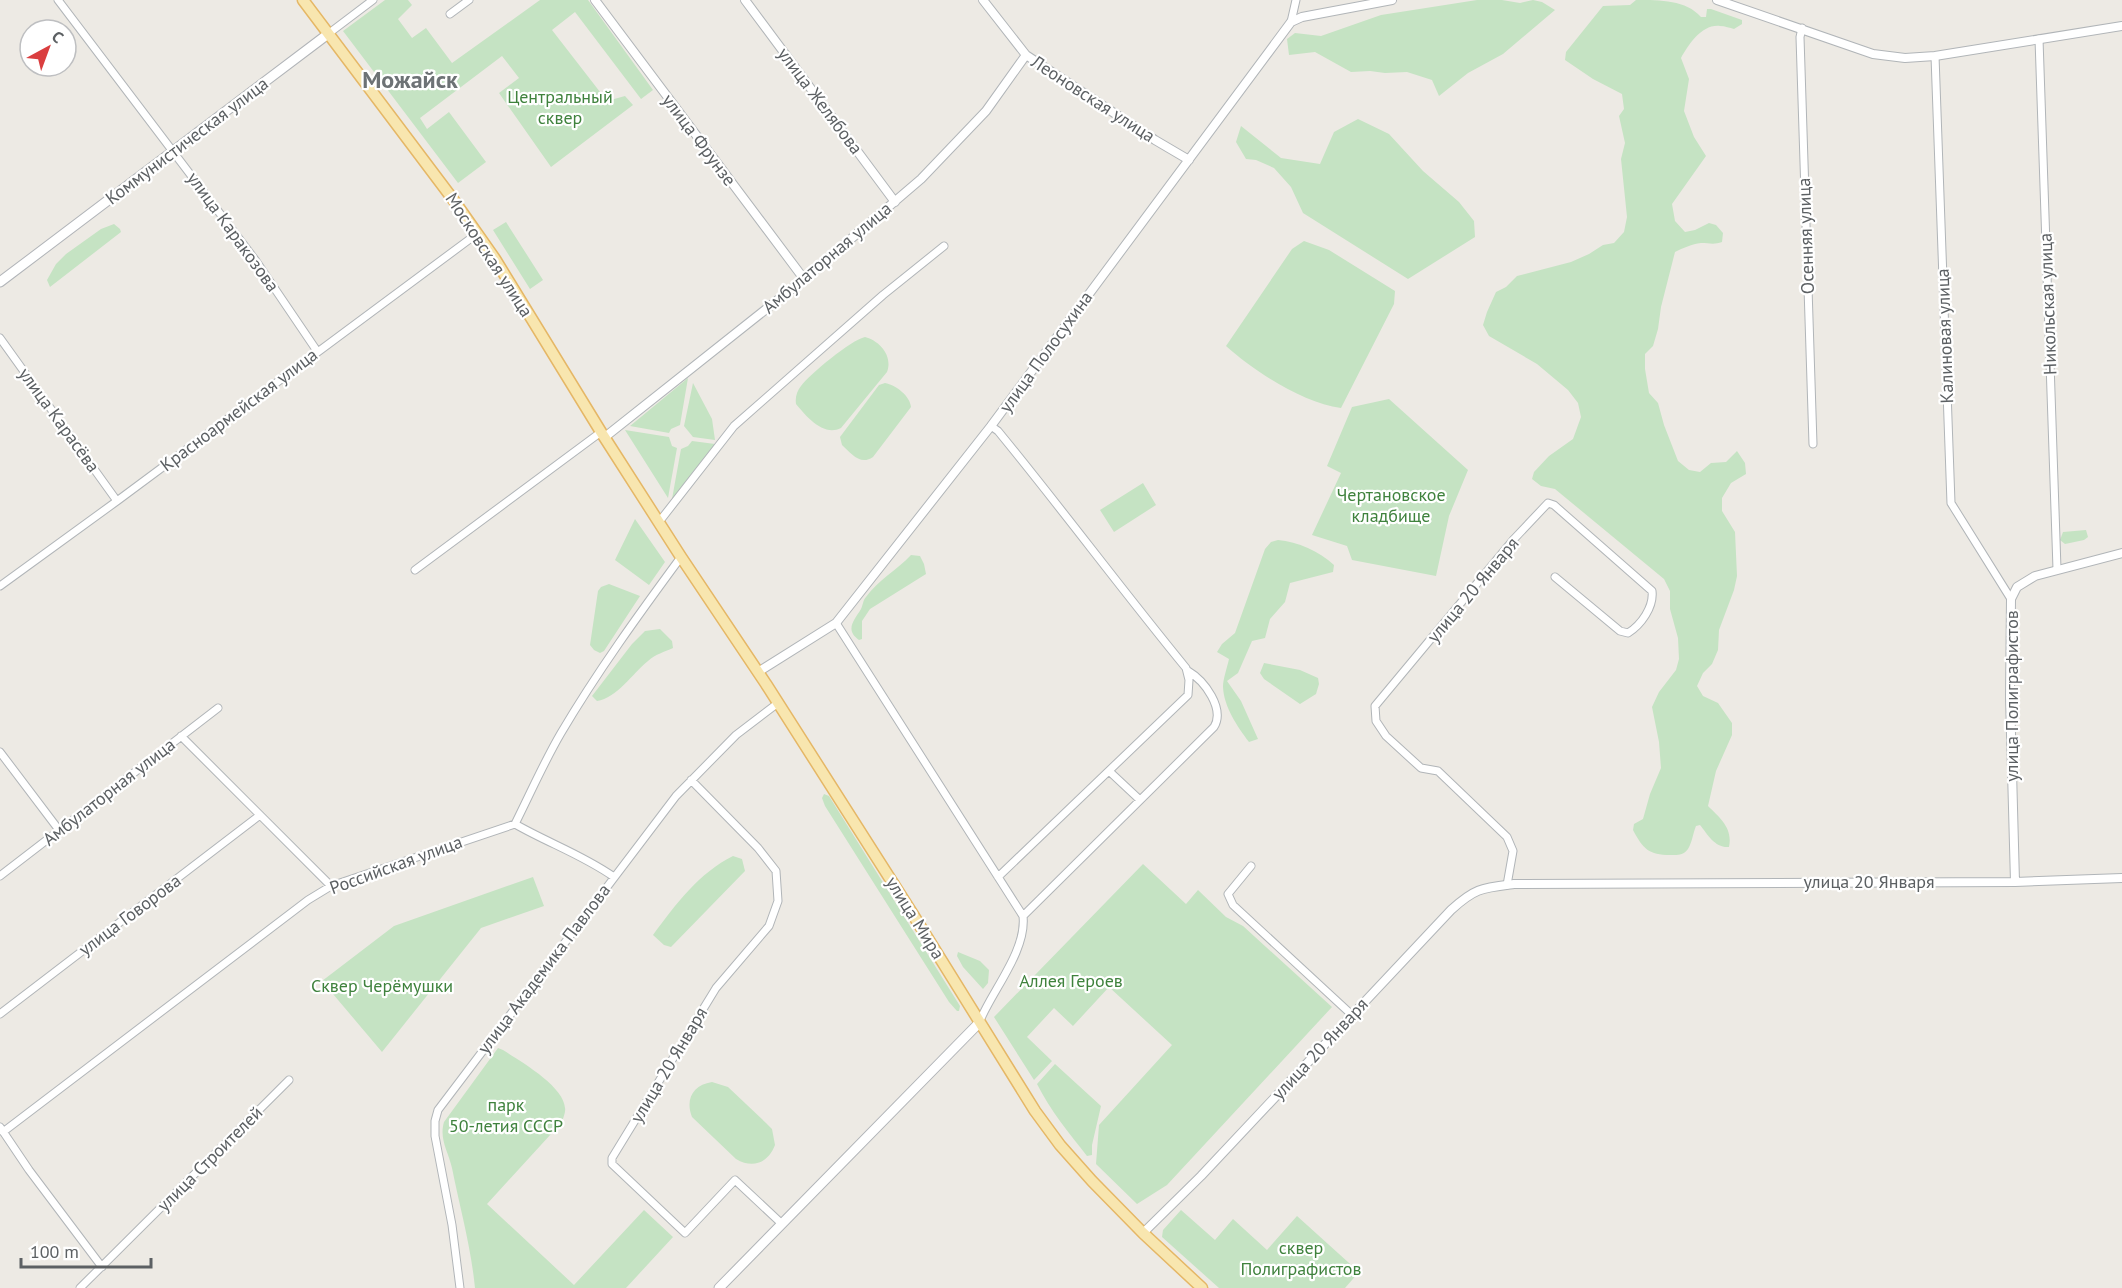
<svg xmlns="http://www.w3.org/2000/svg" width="2122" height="1288" font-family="'PT Sans',sans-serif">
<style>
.green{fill:#c5e3c3}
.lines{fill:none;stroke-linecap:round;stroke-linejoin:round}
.minor-casing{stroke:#b1b5b8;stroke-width:9}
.tertiary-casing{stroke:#b1b5b8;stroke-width:10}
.secondary-casing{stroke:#b1b4b8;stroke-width:11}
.primary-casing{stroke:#e5b766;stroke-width:13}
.minor{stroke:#fff;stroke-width:7}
.tertiary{stroke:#fff;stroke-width:8}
.secondary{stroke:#fff;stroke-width:9}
.primary{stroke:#f8e6af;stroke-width:10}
.labels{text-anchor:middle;stroke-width:4.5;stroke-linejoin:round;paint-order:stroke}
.park-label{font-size:18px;fill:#3f823d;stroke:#fff}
.street-label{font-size:18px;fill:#5c6063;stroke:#fff}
.district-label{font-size:24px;font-weight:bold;fill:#6d7275;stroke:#fff}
</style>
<rect width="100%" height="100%" fill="#edeae4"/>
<!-- green -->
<path class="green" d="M385 0H408L412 5 398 19 412 38 426 28 452 63 540 0H588L653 90 641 99 575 12 552 30 607 101 625 96 633 105 551 167 499 93 519 78 502 56 420 118 427 129 449 112 486 162 458 183 343 31Z
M1477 0H1502L1520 3 1533 0 1542 2 1555 10 1503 54 1468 73 1439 96 1432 80 1407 72 1385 73 1370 71 1351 72 1315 52 1289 55 1287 39 1295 33 1321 36 1381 15Z
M1636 0C1661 0 1686 0 1701 17H1706L1707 9H1711L1742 20V24L1734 29C1730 28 1725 26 1720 26 1702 24 1689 44 1681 58L1689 79 1684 111 1694 137 1706 156 1672 204 1675 221 1685 232 1695 230 1709 223 1716 225 1723 233 1722 242C1714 245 1709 243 1701 243 1692 244 1683 248 1675 252L1661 307 1658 329 1653 346 1645 354V369L1649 393 1658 403 1664 425 1678 461 1689 470 1700 472 1711 463 1726 462 1737 451 1745 463 1746 474 1731 483 1722 498V511L1735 532 1737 576 1734 590 1719 630 1718 650 1712 664 1703 673 1697 686 1703 696 1718 703 1732 723V735L1716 771 1708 806C1720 818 1733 828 1729 847 1715 848 1708 835 1700 825L1696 826C1693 833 1692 843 1688 849 1683 856 1677 855 1670 855 1649 855 1643 849 1633 830L1634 824 1643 819 1650 794 1661 768 1659 742 1652 707 1659 692 1676 670 1679 659 1678 638 1670 609V591L1664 579 1555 489 1541 486 1532 479 1534 472 1549 456 1573 439 1581 417 1578 403 1568 390 1537 364 1489 336 1483 325 1487 312 1496 292 1506 287 1517 276 1571 262 1589 254 1603 245 1614 243 1624 232 1627 217 1621 159 1625 143 1619 116 1624 109 1622 94 1593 79 1565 60 1566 52 1603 6 1630 5Z
M1358 119 1389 134 1423 171 1459 202 1474 221 1475 237 1408 279 1303 213 1291 187 1274 168 1256 160 1246 159 1236 142 1241 126 1281 158 1320 164 1334 132Z
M506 222 543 280 530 289 493 230Z
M114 224 120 229 121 232 50 287 47 280 56 264 66 254 101 229Z
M1304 241 1329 250 1395 291 1394 304 1341 408C1303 403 1255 372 1226 346L1292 249Z
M865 337C880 341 893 356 887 372L841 428C823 437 806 416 796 404 795 397 797 391 801 386 810 374 851 340 865 337Z
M688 378 680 425 671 429 669 433 630 426Z
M693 383 712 419 715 440 693 437 684 426Z
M885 383C896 385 910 396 911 407L873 457C860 466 851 453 842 445L840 437 879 385Z
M1389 399 1468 470 1449 516 1436 576 1352 560 1347 546 1312 535 1341 473 1327 466 1352 407Z
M625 430 669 437 672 446 677 448 668 498Z
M692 441 715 444 672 499 681 449 688 446Z
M1143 483 1156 505 1114 532 1100 510Z
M635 519 665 562 649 585 615 560Z
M2086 530 2088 537 2084 540 2065 544 2060 540 2063 532Z
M1278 540C1298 542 1319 551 1334 565L1333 572 1290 583 1285 602 1270 619 1265 638 1252 641 1238 673 1227 681 1241 701 1258 739 1249 742C1237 726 1224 707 1223 687 1223 679 1227 668 1229 659L1217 652 1222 644 1235 633 1265 549 1271 542Z
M911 555 920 556 924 564 926 574 870 609 862 621V639L859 640C844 630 855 619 861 609 863 605 863 600 866 597 878 580 897 570 911 555Z
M609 584 640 596 604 651 600 653 594 650 590 645 598 591 601 587Z
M660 629 672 641 673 648C664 652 656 654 648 661 632 674 617 698 597 701L592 696 632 644 645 631Z
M1264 663 1300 670 1318 678 1319 684 1316 694 1300 704 1264 679 1260 673Z
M824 794 829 796 960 1006 959 1011H957L949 1002 825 806 822 798Z
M733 856 742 859 745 871 671 947 664 945 653 935C675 905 700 872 733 856Z
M1143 864 1186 904 1198 890 1226 917 1243 926 1332 1007 1167 1185 1137 1204 1096 1164 1099 1125 1172 1045 1109 987 1073 1026 1054 1008 1027 1037 1052 1061 1034 1080 994 1017Z
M533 877 544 906 481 928 382 1052 322 981 394 926Z
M958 952 980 961 989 970 988 983 983 989 963 967 957 956Z
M498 1048 503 1050C520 1061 564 1086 565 1108 566 1112 563 1118 562 1122L487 1204 574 1285 644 1210 673 1237 626 1288H475C471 1247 460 1208 452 1168 448 1151 439 1139 444 1122Z
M1055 1064 1101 1106 1092 1145V1155L1087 1156C1069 1133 1050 1110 1037 1084Z
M712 1082 728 1087 766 1123 772 1129 775 1145C768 1163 753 1169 736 1159L692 1117C685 1099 693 1085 712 1082Z
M1181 1210 1215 1240 1233 1219 1267 1250 1297 1216 1359 1272 1345 1288H1219L1162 1237 1163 1230Z"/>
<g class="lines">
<defs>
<path id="minor" d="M58 0 256 261 317 351
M450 14 469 0
M1291 22 1296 0
M1802 28 1800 37 1813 444
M328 34 373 0
M2039 39 2057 569
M1935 56 1951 503 2011 599
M0 338 117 501
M991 426 998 431C1062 509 1122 590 1186 668L1189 680 1188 695 998 877
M659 522 734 426 883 295 944 246
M415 570 601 432
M0 586 117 501 478 233
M836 623 1023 916C1027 951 991 992 979 1023
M181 736 331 886
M0 752 59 830
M1109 771 1140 800
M691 780 758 848 776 871 778 901 769 926 716 988 612 1158V1164L685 1233 735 1180 782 1224
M515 824C548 843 583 855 614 877
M1251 866 1228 894 1233 905 1352 1015
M0 876 218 708
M1507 885 1513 851 1507 837 1438 771 1421 768 1386 736 1376 721 1375 706 1514 539 1548 503 1554 505 1652 591C1654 607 1641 625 1628 633L1620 631 1555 577
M1023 916 1214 727C1225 709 1205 681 1188 671
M0 1014 260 815
M0 1127 29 1170 102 1267
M3 1132 308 900 331 886 515 824C530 794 544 762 561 733 597 672 639 614 681 557
M80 1288 289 1080
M460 1288 452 1225 435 1136V1121L438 1110 676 796 736 735 778 703"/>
<path id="tertiary" d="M595 0 804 279
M745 0 895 202
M983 0 1026 55 1155 140 1189 160
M1717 0 1873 54 1905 58 1935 56 2122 26
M605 437 804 279 921 179 986 111 1026 55
M758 672 836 623 991 426 1291 22 1302 17 1392 0
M2015 882 2010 697 2011 599 2017 587 2035 576 2122 553
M1143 1233 1201 1176 1451 910C1475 888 1482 888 1514 884L2015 882 2122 878"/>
<path id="secondary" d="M0 282 328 34
M719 1288 979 1023"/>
<path id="primary" d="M303 0 455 202 495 259 601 432 681 557 766 684 912 913 1035 1111 1060 1145 1092 1181 1143 1233 1202 1288"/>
</defs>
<!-- minor casing -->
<use href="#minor" class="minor-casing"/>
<!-- tertiary casing -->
<use href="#tertiary" class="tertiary-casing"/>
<!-- secondary casing -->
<use href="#secondary" class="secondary-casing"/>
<!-- primary casing -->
<use href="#primary" class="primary-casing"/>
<!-- minor -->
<use href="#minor" class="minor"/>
<!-- tertiary -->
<use href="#tertiary" class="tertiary"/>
<!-- secondary -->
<use href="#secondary" class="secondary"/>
<!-- primary -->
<use href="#primary" class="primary"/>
</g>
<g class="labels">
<!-- park labels -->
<g class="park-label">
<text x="560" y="103">Центральный<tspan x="560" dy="21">сквер</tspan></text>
<text x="1391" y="501">Чертановское<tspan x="1391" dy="21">кладбище</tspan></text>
<text x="1071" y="987">Аллея Героев</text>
<text x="382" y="992">Сквер Черёмушки</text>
<text x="506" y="1111">парк<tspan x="506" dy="21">50-летия СССР</tspan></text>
<text x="1301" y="1254">сквер<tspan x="1301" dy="21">Полиграфистов</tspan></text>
</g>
<!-- street labels -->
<g class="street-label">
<text transform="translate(1093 99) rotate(33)" y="6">Леоновская улица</text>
<text transform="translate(820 101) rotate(53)" y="6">улица Желябова</text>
<text transform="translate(699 140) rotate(53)" y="6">улица Фрунзе</text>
<text transform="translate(187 141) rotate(-37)" y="6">Коммунистическая улица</text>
<text transform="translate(233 232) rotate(54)" y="6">улица Каракозова</text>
<text transform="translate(1806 236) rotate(-92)" y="6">Осенняя улица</text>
<text transform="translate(489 255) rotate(57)" y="6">Московская улица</text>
<text transform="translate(827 258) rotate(-40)" y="6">Амбулаторная улица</text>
<text transform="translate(2048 304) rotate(-92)" y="6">Никольская улица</text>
<text transform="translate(1945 336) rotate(-92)" y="6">Калиновая улица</text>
<text transform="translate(1046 352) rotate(-54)" y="6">улица Полосухина</text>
<text transform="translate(239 410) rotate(-37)" y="6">Красноармейская улица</text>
<text transform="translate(59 420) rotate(54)" y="6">улица Карасёва</text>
<text transform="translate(1473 590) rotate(-50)" y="6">улица 20 Января</text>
<text transform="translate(2012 696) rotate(-90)" y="6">улица Полиграфистов</text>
<text transform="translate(109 792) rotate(-38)" y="6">Амбулаторная улица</text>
<text transform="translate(396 865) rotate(-20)" y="6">Российская улица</text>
<text x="1869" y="888">улица 20 Января</text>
<text transform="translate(130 915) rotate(-37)" y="6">улица Говорова</text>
<text transform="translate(915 918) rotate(58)" y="6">улица Мира</text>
<text transform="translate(544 969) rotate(-53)" y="6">улица Академика Павлова</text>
<text transform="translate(1320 1049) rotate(-47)" y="6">улица 20 Января</text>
<text transform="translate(669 1065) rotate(-59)" y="6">улица 20 Января</text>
<text transform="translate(210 1159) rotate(-45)" y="6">улица Строителей</text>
</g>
<!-- district labels -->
<g class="district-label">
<text x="410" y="88">Можайск</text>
</g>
</g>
<!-- north arrow -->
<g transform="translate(48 48) rotate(41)"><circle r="28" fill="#ffffff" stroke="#bebfc1" stroke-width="1.5"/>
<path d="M0-4.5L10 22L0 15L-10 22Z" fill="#da3e3f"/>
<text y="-9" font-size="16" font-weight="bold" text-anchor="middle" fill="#5c6063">С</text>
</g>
<!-- scale -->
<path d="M21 1258v9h130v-9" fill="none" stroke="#5c6063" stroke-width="3"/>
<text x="30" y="1258" font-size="18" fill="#5c6063" stroke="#ffffff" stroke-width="4.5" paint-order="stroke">100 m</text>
</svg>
